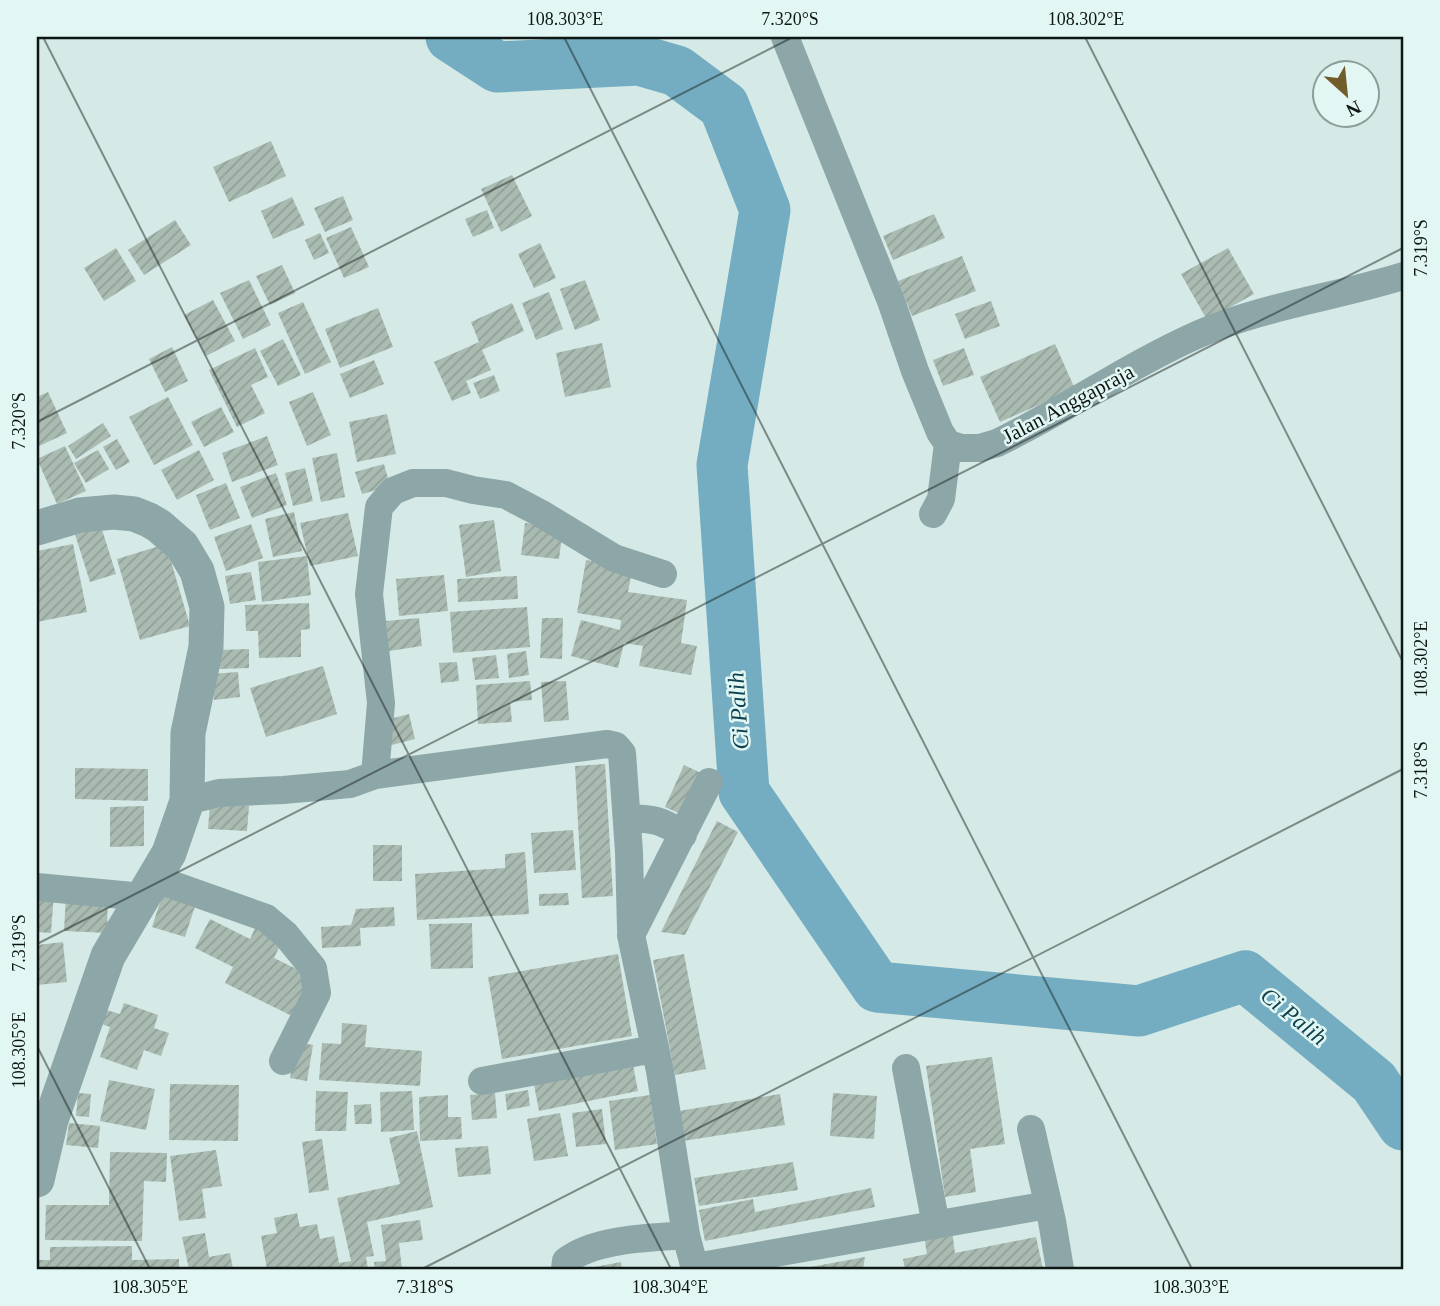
<svg xmlns="http://www.w3.org/2000/svg" width="1440" height="1306" font-family="Georgia,serif">
<style>
.lines{fill:none;stroke-linecap:round;stroke-linejoin:round}
.river{stroke:#74adc1;stroke-width:51}
.building{fill:url(#building-hatch)}
.minor{stroke:#8da7a9;stroke-width:28}
.tertiary{stroke:#8da7a9;stroke-width:35}
.ticks{fill:none;stroke:#0f1715;stroke-width:2;stroke-opacity:0.45}
.labels{text-anchor:middle;stroke-width:5;stroke-linejoin:round;paint-order:stroke}
.street-label{font-size:21px;fill:#0f1715;stroke:#e2f7f3}
.water-label{font-size:23px;font-style:italic;fill:#0d414f;stroke:#e2f7f3}
.neatline{fill:none;stroke:#0f1715;stroke-width:2.5}
.ticks-label{font-size:18px;text-anchor:middle;fill:#0f1715}
</style>
<defs>
<pattern id="building-hatch" width="6" height="6" patternUnits="userSpaceOnUse" patternTransform="scale(1.75)"><rect width="6" height="6" fill="#aabbb2"/><path d="M-1 1l2-2M0 6l6-6M5 7l2-2" fill="none" stroke="#91a098"/></pattern>
</defs>
<rect width="100%" height="100%" fill="#d5eae6"/>
<g class="lines">
<!-- river -->
<path class="river" d="M451 37 497 67 639 60 677 71 724 106 765 210 722 465 744 792 877 987 1139 1011 1245 976 1374 1082 1403 1125"/>
</g>
<!-- building -->
<path class="building" d="M271 141 286 176 229 202 213 167Z
M512 175 532 216 501 232 481 189Z
M343 196 353 220 325 232 314 208Z
M292 197 305 225 273 239 261 211Z
M487 210 494 228 473 237 465 219Z
M934 214 945 238 893 260 883 236Z
M175 220 191 245 144 275 128 250Z
M351 227 369 267 344 278 326 238Z
M320 233 329 253 314 260 305 240Z
M540 243 556 278 534 288 518 254Z
M116 248 136 281 104 301 84 268Z
M1228 248 1254 294 1207 320 1181 274Z
M962 256 976 291 912 316 898 281Z
M282 265 295 293 270 305 256 276Z
M249 280 271 325 243 339 220 293Z
M585 280 600 320 575 330 560 289Z
M549 292 563 329 536 340 522 303Z
M213 300 235 341 206 356 184 315Z
M991 301 1000 326 965 339 955 314Z
M303 302 331 362 305 374 278 313Z
M512 303 524 331 482 350 491 370 466 381 471 393 452 401 434 362 479 342 471 322Z
M378 308 393 347 340 368 325 329Z
M283 339 301 375 278 386 260 351Z
M602 343 611 387 565 397 556 353Z
M1055 344 1075 389 1000 422 980 377Z
M172 347 188 381 165 392 149 359Z
M255 348 268 377 251 385 265 413 237 427 209 370Z
M964 348 974 375 943 386 933 360Z
M374 360 384 384 350 398 340 374Z
M494 375 500 391 480 399 473 383Z
M48 392 67 433 37 447V397Z
M313 392 331 435 307 446 289 402Z
M168 397 193 445 154 465 129 417Z
M221 407 234 432 204 447 191 422Z
M387 414 396 454 357 462 349 422Z
M103 423 111 436 76 459 68 446Z
M267 436 278 465 232 482 222 453Z
M117 439 130 462 116 470 103 447Z
M65 446 86 491 57 504 37 459Z
M98 450 109 469 86 483 74 463Z
M199 450 214 480 177 500 161 470Z
M337 453 345 497 321 502 312 458Z
M384 464 390 486 362 494 355 472Z
M305 468 313 501 293 506 285 473Z
M276 473 287 505 252 518 240 487Z
M226 483 240 518 210 530 196 495Z
M294 512 302 551 273 557 265 519Z
M348 513 358 556 310 566 300 523Z
M99 520 116 574 90 582 73 528Z
M494 520 501 571 466 577 459 525Z
M525 523 563 527 559 559 521 555Z
M251 524 263 558 226 571 214 537Z
M73 544 87 612 37 622V551Z
M166 544 190 626 140 640 117 559Z
M307 556 311 595 262 602 258 562Z
M586 560 633 567 628 592 687 600 681 643 697 646 691 675 639 666 643 646 624 643 618 668 571 656 581 620 620 630 621 620 577 613Z
M251 572 256 600 230 604 225 576Z
M444 575 448 611 399 616 396 579Z
M517 576 518 599 458 602 457 579Z
M309 603 310 629 301 630V657L259 658 258 631H246L245 605Z
M527 607 530 647 453 653 450 612Z
M419 618 422 646 389 651 386 621Z
M542 618H563L562 659 540 658Z
M249 649V668L218 669V650Z
M526 651 529 675 509 678 507 654Z
M496 655 499 678 475 680 472 658Z
M457 662 459 681 441 683 439 663Z
M323 666 337 714 266 737 250 688Z
M238 672 240 697 214 700 211 674Z
M530 681 532 700 510 702 512 722 478 724 476 685Z
M566 681 569 720 544 722 541 682Z
M409 714 415 739 388 746 382 721Z
M605 764 613 896 582 898 575 766Z
M684 765 701 773 681 814 665 807Z
M75 768 148 769V801L75 799Z
M210 803 249 806 247 831 208 829Z
M144 806V846L110 847V807Z
M717 821 738 832 685 935 661 932Z
M573 830 576 870 534 873 531 833Z
M373 845H402V881H373Z
M525 852 529 914 417 920 415 874 505 868V854Z
M37 893H54L51 933 37 932Z
M66 893 108 894 107 933 64 931Z
M568 893 569 905 539 906V894Z
M162 896 198 897 185 937 152 927Z
M394 907 395 926 360 928 361 946 322 948 321 927 351 925 356 909Z
M210 919 250 939 256 926 283 939 274 958 313 977 294 1017 225 983 233 967 195 948Z
M472 923 473 968 431 969 429 924Z
M63 942 67 982 37 985V945Z
M618 954 632 1036 502 1059 488 977Z
M684 954 706 1069 675 1075 653 960Z
M124 1003 158 1015 154 1028 169 1033 161 1056 144 1050 137 1070 100 1057 110 1027 99 1023 103 1009 120 1014Z
M342 1023 367 1025 365 1047 422 1051 420 1086 319 1080 322 1043 341 1044Z
M296 1042 313 1045 307 1081 290 1078Z
M992 1057 1005 1144 970 1149 976 1192 945 1197 926 1066Z
M633 1065 638 1091 539 1111 534 1085Z
M109 1080 155 1089 146 1130 100 1121Z
M170 1084 239 1085 238 1141 169 1140Z
M528 1090 530 1106 507 1110 505 1094Z
M316 1091 348 1092 346 1131H315Z
M412 1091 414 1130 381 1132 380 1092Z
M78 1093 91 1094 89 1117 76 1116Z
M495 1093 497 1118 472 1120 470 1095Z
M833 1093 877 1096 874 1139 830 1136Z
M780 1094 785 1125 683 1141 679 1111Z
M448 1095V1117H461L462 1139 420 1141 419 1097Z
M650 1095 657 1144 615 1150 609 1101Z
M371 1104 372 1124H355L354 1105Z
M602 1109 606 1144 576 1147 572 1113Z
M560 1113 568 1156 534 1161 527 1119Z
M69 1123 100 1126 98 1148 66 1145Z
M417 1131 433 1207 367 1222 374 1256 366 1257 368 1269H267L261 1236 277 1233 274 1218 297 1213 300 1227 317 1224 320 1239 334 1236 339 1263 351 1261 337 1198 400 1184 389 1138Z
M322 1139 329 1190 309 1193 302 1142Z
M488 1146 491 1174 458 1177 455 1148Z
M216 1150 222 1186 202 1189 206 1218 179 1221 170 1156Z
M110 1152 167 1153 166 1182 144 1181 142 1241 45 1240 46 1205H109Z
M793 1162 798 1190 699 1206 694 1178Z
M871 1188 875 1207 705 1241 699 1210 753 1199 755 1212Z
M420 1220 423 1240 399 1243 402 1269H375L374 1262 386 1261 381 1225Z
M952 1231 955 1253 1036 1237 1043 1269H905L903 1259 927 1254 924 1236Z
M205 1233 209 1257 230 1253 233 1269H189L182 1237Z
M132 1246V1260L179 1259V1269H37V1260H50V1247Z
M865 1257 863 1269H805V1268Z
M621 1262 622 1269H589V1268Z"/>
<g class="lines">
<!-- minor -->
<path class="minor" d="M785 37 891 301 915 371 940 432 948 444 961 448H980L997 443C1066 410 1129 365 1199 334 1264 306 1336 297 1403 276
M933 514 941 499 948 444
M375 775 607 744 616 746 622 753 629 852 631 929
M187 801 219 793 283 790 350 784 375 775 381 703 369 594 379 507 393 491 413 483H446L473 490 506 495 540 513 614 558 663 574
M627 818C652 819 661 819 683 835
M153 878 266 918 286 935 313 968 317 993 283 1061
M37 887 143 897
M906 1068 936 1225
M482 1081 654 1049
M1031 1129 1052 1221 1060 1269
M695 1267 1048 1205
M565 1269 566 1261C595 1238 651 1238 686 1235
M695 1269 686 1235 660 1071 631 935 709 782"/>
<!-- tertiary -->
<path class="tertiary" d="M37 528 80 515 114 512 134 514 149 520 159 526 182 546 197 571 207 607 206 647 188 733 187 801 169 853 108 956 51 1120 37 1180"/>
</g>
<!-- ticks -->
<path class="ticks" d="M43 37 671 1269M564 37 1192 1269M1085 37 1403 662M37 422 793 37M37 944 1403 248M37 1046 150 1269M422 1269 1403 769"/>
<g class="labels">
<!-- street labels -->
<g class="street-label">
<text transform="translate(1068 404) rotate(-28)" y="7">Jalan Anggapraja</text>
</g>
<!-- water labels -->
<g class="water-label">
<text transform="translate(738 711) rotate(-94)" y="8">Ci Palih</text>
<text transform="translate(1294 1016) rotate(39)" y="8">Ci Palih</text>
</g>
</g>
<!-- border -->
<rect width="1440" height="1306" fill="none" stroke="#e2f7f3" stroke-width="77"/>
<!-- north arrow -->
<g transform="translate(1346 94) rotate(153)"><circle r="33" fill="#e2f7f3" stroke="#8e9d9a" stroke-width="2"/>
<path d="M0-5L12 26L0 18L-12 26Z" fill="#715d2c"/>
<text y="-10" font-size="19" font-weight="bold" text-anchor="middle" fill="#0f1715">N</text>
</g>
<rect x="38" y="38" width="1364" height="1230" class="neatline"/>
<g class="ticks-label">
<text x="565" y="25">108.303°E</text>
<text x="790" y="25">7.320°S</text>
<text x="1086" y="25">108.302°E</text>
<text transform="translate(1421 248) rotate(-90)" y="6">7.319°S</text>
<text transform="translate(19 421) rotate(-90)" y="6">7.320°S</text>
<text transform="translate(1421 659) rotate(-90)" y="6">108.302°E</text>
<text transform="translate(1421 770) rotate(-90)" y="6">7.318°S</text>
<text transform="translate(19 943) rotate(-90)" y="6">7.319°S</text>
<text transform="translate(19 1050) rotate(-90)" y="6">108.305°E</text>
<text x="150" y="1293">108.305°E</text>
<text x="425" y="1293">7.318°S</text>
<text x="670" y="1293">108.304°E</text>
<text x="1191" y="1293">108.303°E</text>
</g>
</svg>
